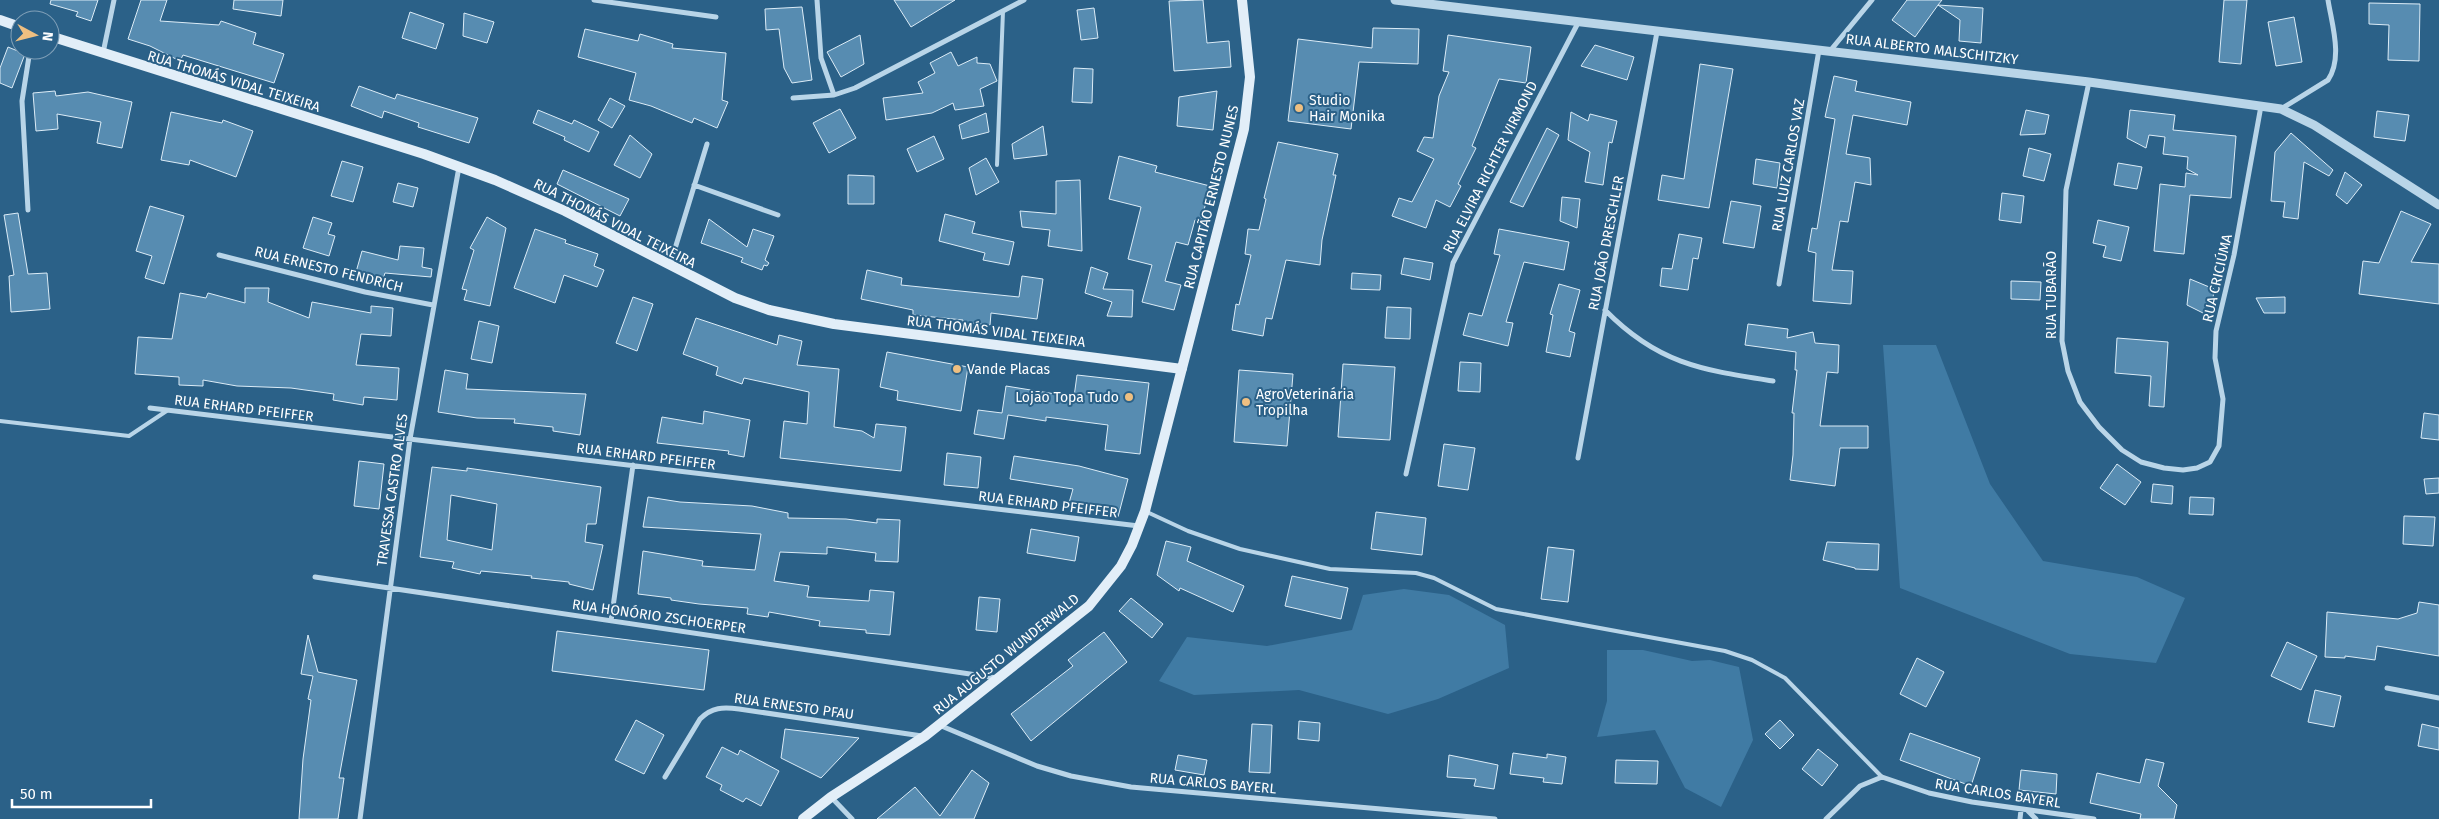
<svg xmlns="http://www.w3.org/2000/svg" width="2439" height="819" font-family="'Fira Sans',sans-serif">
<style>
.green{fill:#407ba4}
.building{fill:#578cb1;stroke:#dcecf7;fill-rule:evenodd}
.lines{fill:none;stroke-linecap:round;stroke-linejoin:round}
.service{stroke:#b9d5e8;stroke-width:4}
.minor{stroke:#b9d5e8;stroke-width:5}
.tertiary{stroke:#b9d5e8;stroke-width:9}
.secondary{stroke:#e2eef8;stroke-width:10}
.poi-dot{fill:#eebf81;stroke:#2b6188;stroke-width:2}
.labels{text-anchor:middle;stroke-width:4;stroke-linejoin:round;paint-order:stroke}
.street-label{font-size:14px;fill:#fff;stroke:#2b6188}
.poi-label{font-size:14px;fill:#fff;stroke:#2b6188;text-anchor:start}
</style>
<rect width="100%" height="100%" fill="#2b6188"/>
<!-- green -->
<path class="green" d="M1883 345H1936L1990 484 2043 561 2137 577 2185 598 2156 663 2070 654 1900 588Z
M1404 589 1449 595 1505 625 1509 668 1438 699 1388 714 1299 690 1194 695 1159 681 1187 637 1267 646 1352 630 1363 595Z
M1607 650H1643L1692 661 1710 660 1739 667 1753 740 1721 807 1685 788 1655 730 1597 737 1607 701Z"/>
<!-- building -->
<path class="building" d="M51 0H98L91 21 76 16 78 12 50 4Z
M141 0H167L160 21 219 25 221 21 256 33 253 44 284 54 274 83 183 55 180 61 150 46 128 39Z
M234 0H283L281 16 233 9Z
M894 0H955L911 27Z
M1203 0 1207 43 1229 41 1231 67 1174 71 1169 1Z
M1907 0H1942L1938 5 1983 8 1981 43 1959 41 1960 20 1938 5 1915 37 1892 20Z
M2224 0H2247L2241 64 2219 62Z
M2369 3 2420 4 2419 61 2388 60 2389 25 2369 24Z
M802 7 812 80 792 83 784 68 779 29 766 30 765 9Z
M1094 8 1098 38 1081 40 1077 10Z
M410 12 444 24 436 49 402 38Z
M464 13 494 22 487 43 463 36Z
M2294 17 2302 62 2276 66 2268 22Z
M1373 28 1419 29 1418 64 1359 62 1351 129 1288 121 1298 39 1372 48Z
M585 29 638 41 640 34 673 44 672 48 726 53 722 100 728 102 717 128 694 118 692 123 651 106 629 100 636 73 578 57Z
M860 35 864 64 841 77 827 52Z
M1448 35 1531 47 1526 83 1499 79 1472 146 1476 148 1458 184 1461 186 1450 207 1436 200 1426 228 1392 216 1399 198 1412 202 1434 159 1417 151 1424 137 1433 138 1439 96 1449 72 1443 71Z
M1595 45 1634 57 1627 80 1581 66Z
M8 47 25 54 12 88 0 83V68Z
M951 52 958 66 977 57V63L990 64 997 81 980 89 984 106 955 110 953 103 932 113 886 120 883 98 923 93 918 82 935 73 930 63Z
M1700 64 1733 69 1709 208 1658 200 1662 175 1684 179Z
M1074 68 1093 69 1092 103 1072 102Z
M1834 76 1857 81 1855 91 1911 102 1907 125 1853 115 1846 154 1870 158 1871 185 1855 182 1848 222 1840 221 1832 270 1853 271 1851 304 1813 301 1816 253 1808 251 1812 228 1817 229 1835 119 1825 117Z
M359 86 395 99 397 94 478 118 469 143 418 127 419 123 384 111 382 118 351 106Z
M55 91 56 96 88 92 132 102 122 148 97 143 101 122 57 114 58 129 36 131 33 93Z
M1217 91 1213 130 1177 126 1179 97Z
M610 98 625 106 612 128 598 120Z
M840 109 856 138 829 153 813 123Z
M538 110 572 124 574 120 599 132 589 152 564 140 565 137 533 123Z
M2026 110 2049 115 2045 134 2020 135Z
M2130 110 2175 115 2173 130 2236 136 2231 198 2190 195 2184 254 2154 251 2160 184 2185 187 2186 173 2198 175 2187 169 2188 157 2163 154 2165 137 2149 135 2146 148 2127 138Z
M2377 111 2409 115 2405 141 2374 137Z
M171 112 222 123 223 120 253 131 236 177 190 160 189 165 161 160Z
M1571 112 1588 121 1590 114 1617 121 1612 143 1609 142 1603 185 1585 182 1590 152 1568 140Z
M986 113 989 132 962 139 959 125Z
M1043 126 1047 155 1014 159 1012 144Z
M1547 128 1559 135 1523 207 1510 202Z
M2291 133 2333 170 2329 176 2304 162 2298 219 2283 217 2285 202 2271 201 2275 152Z
M630 135 652 154 640 178 614 165Z
M934 136 944 159 917 172 907 149Z
M1278 142 1338 154 1333 175H1336L1322 240 1320 265 1286 260 1272 319 1266 318 1263 336 1232 330 1236 304 1239 305 1251 255 1245 254 1248 229 1259 230 1266 199 1264 198Z
M2029 148 2051 154 2044 181 2023 176Z
M1119 156 1157 166 1155 172 1210 186 1201 222 1195 220 1188 245 1176 242 1165 281 1181 285 1174 310 1142 302 1152 265 1128 259 1141 207 1109 199Z
M986 158 999 182 976 195 969 168Z
M1756 159 1780 163 1777 188 1753 184Z
M342 161 363 167 353 202 331 196Z
M2118 163 2142 167 2137 189 2114 185Z
M563 170 629 199 620 216 557 184Z
M2345 172 2362 185 2347 204 2336 195Z
M848 175 874 176V204H848Z
M1080 180 1082 251 1048 246 1050 230 1022 227 1020 211 1056 214V181Z
M398 183 418 188 413 207 393 202Z
M2002 193 2024 196 2021 223 1999 220Z
M1562 197 1580 199 1577 228 1560 221Z
M1731 201 1761 206 1754 248 1723 243Z
M150 206 184 216 164 284 145 278 152 256 136 251Z
M2401 211 2431 224 2411 262 2439 264V304L2359 294 2363 261 2379 263Z
M18 213 28 274 47 273 50 309 11 312 9 276 14 275 4 215Z
M945 214 975 222 972 233 1014 242 1009 265 983 260 985 253 939 241Z
M313 217 332 223 328 234 335 236 329 256 303 248Z
M487 217 506 228 490 306 464 300 467 290 462 289 474 250 470 248Z
M709 219 747 247 753 229 774 236 765 260 769 263 767 266 764 265 762 270 741 262 743 258 701 243Z
M2098 220 2129 227 2121 261 2103 257 2106 246 2093 243Z
M535 229 566 240 565 243 598 254 594 266 604 270 597 287 564 275 555 303 514 288Z
M1499 229 1569 242 1564 270 1524 262 1506 322 1513 323 1508 346 1463 335 1469 313 1482 316 1500 255 1494 254Z
M1679 234 1702 238 1698 259 1693 258 1688 290 1660 286 1662 268 1672 269Z
M400 246 424 248 422 267 432 269 431 277 385 273 383 279 356 272 362 251 398 260Z
M1404 258 1433 263 1430 280 1401 274Z
M1091 267 1108 273 1103 289 1133 290 1132 317 1107 316 1112 302 1085 293Z
M867 270 902 278 901 285 1019 297 1022 276 1043 279 1037 319 991 313 990 325 963 322V320L913 315V310L861 299Z
M1352 273 1381 275 1380 290 1351 289Z
M2190 279 2214 289 2211 317 2187 305Z
M2011 281 2041 282 2040 300 2011 299Z
M1559 284 1580 290 1569 331 1575 333 1570 357 1546 352 1553 315 1550 314Z
M245 288H269L268 302 309 318 312 302 371 313V306L393 308 391 336 361 334 356 365 399 368 397 400 364 397 363 405 333 400 334 394 291 388 237 386 203 380V386L179 385V377L135 374 138 337 172 339 180 293 206 298 208 293 245 303Z
M633 297 653 304 637 351 616 343Z
M2285 297V313H2264L2256 298Z
M1387 307 1411 308 1410 339 1385 338Z
M696 318 777 345 779 335 802 341 797 365 839 369 834 427 862 431 874 438 876 424 906 427 901 471 780 458 784 421 807 424 809 392 744 378 742 384 716 375 718 367 683 354Z
M479 321 499 326 492 363 471 359Z
M1748 324 1788 329 1787 338 1813 332 1815 343 1839 345 1838 373 1827 372 1820 426H1868V448H1840L1835 486 1790 480 1793 455 1794 413H1792L1797 370H1795L1796 352 1745 345Z
M2117 338 2168 342 2164 407 2149 406 2151 376 2115 373Z
M887 352 968 367 961 411 897 400 898 391 880 387Z
M1460 362 1481 363 1480 392 1458 391Z
M1343 364 1395 367 1390 440 1338 437Z
M445 370 468 374 466 389 586 394 580 435 553 431V427L514 423 515 419 477 418 438 412Z
M1239 370 1293 374 1287 446 1234 442Z
M1077 375 1149 383 1140 454 1105 450 1108 425 1046 417V421L1008 415 1004 439 974 434 978 410 1002 413 1006 386 1074 397Z
M704 411 750 420 744 457 728 454 729 451 657 443 662 417 703 424Z
M2424 413 2439 415V440L2421 438Z
M1444 444 1475 448 1468 490 1438 486Z
M947 453 981 457 978 488 944 485Z
M1014 456 1079 466 1128 479 1118 517 1069 503 1073 489 1010 479Z
M359 461 384 464 379 509 354 506Z
M2117 464 2141 482 2125 505 2100 488Z
M432 467 467 471V468L601 487 596 524H587L585 542 603 545 593 590 569 584V582L531 578 532 576 481 571 480 574 452 568 454 562 420 557ZM451 495 497 504 492 550 447 540Z
M2439 478V493L2426 494 2424 479Z
M2153 484 2173 486 2172 504 2151 502Z
M648 497 680 502 752 506 788 513V518L846 519 877 523V519L900 520 898 562 875 561 876 553 827 547V554L780 552 774 581 809 586 807 597 869 601 870 590 894 592 890 635 866 633V630L819 626 820 621 769 612 768 617 747 614 748 608 699 604 671 600V598L638 594 643 551 703 561 702 566 755 570 761 534 643 527Z
M2190 497 2214 498 2213 515 2189 514Z
M1376 512 1426 518 1422 555 1371 549Z
M2404 516 2435 517 2433 546 2403 544Z
M1031 529 1079 537 1075 561 1027 553Z
M1166 541 1191 547 1187 561 1244 586 1233 612 1180 588 1179 591 1157 575Z
M1827 542 1879 544 1878 570 1855 569V568L1823 560Z
M1548 547 1574 550 1568 602 1541 599Z
M1292 576 1348 588 1341 619 1285 606Z
M979 597 1000 599 997 632 976 630Z
M1131 598 1163 624 1152 638 1119 611Z
M2419 602 2439 605V656L2377 646 2375 660 2345 656V658L2325 657 2327 612 2398 619 2417 613Z
M557 631 709 650 704 690 552 671Z
M1104 632 1127 662 1031 741 1011 714 1073 666 1068 660Z
M308 635 318 672 357 680 339 778H344L338 819H299L303 759 311 700 308 699 313 676 301 674Z
M2287 642 2317 656 2301 690 2271 676Z
M1917 658 1944 672 1926 707 1900 694Z
M2315 690 2341 696 2334 727 2308 722Z
M636 720 664 735 644 774 615 760Z
M1780 720 1794 735 1780 749 1765 734Z
M1299 721 1320 723 1319 741 1298 739Z
M1252 724 1272 725 1270 773 1249 772Z
M2422 724 2439 728V750L2418 746Z
M785 729 859 738 821 778 781 758Z
M1910 733 1980 758 1971 786 1900 760Z
M722 747 738 755 740 750 779 771 761 806 746 798 743 802 720 790 722 785 706 777Z
M1818 749 1838 765 1822 786 1802 769Z
M1513 753 1547 758V754L1566 757 1562 784 1543 782 1544 778 1510 774Z
M1178 755 1207 760 1204 775 1175 770Z
M1449 755 1498 765 1494 789 1474 786 1476 779 1447 777Z
M2146 759 2164 763 2158 786 2177 805 2174 819H2140L2141 814 2090 803 2097 773 2140 783Z
M1616 760 1658 761 1657 784 1615 783Z
M972 770 989 783 974 819H877L915 787 940 816Z
M2021 770 2057 774 2056 794 2019 790Z"/>
<g class="lines">
<!-- service -->
<path class="service" d="M997 165 1003 11
M0 421 129 436 168 410
M1147 512 1188 531 1240 549 1330 569 1416 573 1434 578 1496 609 1725 651 1752 660 1785 678 1882 777"/>
<!-- minor -->
<path class="minor" d="M594 0 716 17
M817 0 821 58 834 95
M1830 51 1872 0
M103 53 114 0
M2089 82 2066 190 2062 341 2068 371 2080 402 2099 427 2122 450 2141 462 2164 468 2183 470 2197 468 2210 462 2219 446 2223 399 2215 358 2216 331 2234 255 2261 106
M793 98 834 95 855 88 1024 0
M2281 109 2328 80C2343 58 2332 25 2328 0
M694 185 778 215
M28 210 22 101 30 50
M219 255 365 292 433 305
M670 265 707 144
M1779 284 1819 50
M1605 310C1658 364 1702 370 1773 381
M150 408 1139 526
M1578 458 1657 32
M1406 474 1453 263 1578 23
M315 577 997 678
M611 621 633 465
M2387 688 2439 698
M939 725 1037 766 1071 776 1131 787 1495 819
M665 777 700 719C712 707 723 707 739 709L922 736
M831 797 852 819
M2028 811 2036 819
M360 819 410 439 459 167
M1826 819 1860 786 1882 777 1929 793 1972 802 2094 819
M2020 819 2021 810"/>
<!-- tertiary -->
<path class="tertiary" d="M1395 0 2089 82 2281 109 2314 125 2439 205"/>
<!-- secondary -->
<path class="secondary" d="M0 20 20 27
M50 36 424 154 495 180 565 211 735 298 769 310 834 324 1182 369
M803 819 831 797 925 736 1089 606 1121 566 1132 545 1145 511 1244 129 1250 77 1242 0"/>
</g>
<!-- markers -->
<g class="poi-dot">
<circle cx="1299" cy="108" r="5"/>
<circle cx="957" cy="369" r="5"/>
<circle cx="1129" cy="397" r="5"/>
<circle cx="1246" cy="402" r="5"/>
</g>
<g class="labels">
<!-- street labels -->
<g class="street-label">
<text transform="translate(1932 49) rotate(7)" y="5">RUA ALBERTO MALSCHITZKY</text>
<text transform="translate(234 81) rotate(17)" y="5">RUA THOMÁS VIDAL TEIXEIRA</text>
<text transform="translate(1788 165) rotate(-80)" y="5">RUA LUIZ CARLOS VAZ</text>
<text transform="translate(1490 167) rotate(-63)" y="5">RUA ELVIRA RICHTER VIRMOND</text>
<text transform="translate(1211 197) rotate(-76)" y="5">RUA CAPITÃO ERNESTO NUNES</text>
<text transform="translate(615 223) rotate(27)" y="5">RUA THOMÁS VIDAL TEIXEIRA</text>
<text transform="translate(1606 243) rotate(-79)" y="5">RUA JOÃO DRESCHLER</text>
<text transform="translate(329 269) rotate(14)" y="5">RUA ERNESTO FENDRICH</text>
<text transform="translate(2217 278) rotate(-77)" y="5">RUA CRICIÚMA</text>
<text transform="translate(2051 295) rotate(-90)" y="5">RUA TUBARÃO</text>
<text transform="translate(996 331) rotate(7)" y="5">RUA THOMÁS VIDAL TEIXEIRA</text>
<text transform="translate(244 408) rotate(7)" y="5">RUA ERHARD PFEIFFER</text>
<text transform="translate(646 456) rotate(7)" y="5">RUA ERHARD PFEIFFER</text>
<text transform="translate(392 490) rotate(-82)" y="5">TRAVESSA CASTRO ALVES</text>
<text transform="translate(1048 504) rotate(7)" y="5">RUA ERHARD PFEIFFER</text>
<text transform="translate(659 616) rotate(8)" y="5">RUA HONÓRIO ZSCHOERPER</text>
<text transform="translate(1006 654) rotate(-39)" y="5">RUA AUGUSTO WUNDERWALD</text>
<text transform="translate(794 706) rotate(8)" y="5">RUA ERNESTO PFAU</text>
<text transform="translate(1213 783) rotate(5)" y="5">RUA CARLOS BAYERL</text>
<text transform="translate(1998 793) rotate(9)" y="5">RUA CARLOS BAYERL</text>
</g>
<!-- poi labels -->
<g class="poi-label">
<text x="1309" y="105">Studio<tspan x="1309" dy="16">Hair Monika</tspan></text>
<text x="967" y="374">Vande Placas</text>
<text x="1256" y="399">AgroVeterinária<tspan x="1256" dy="16">Tropilha</tspan></text>
<text x="1119" y="402" text-anchor="end">Lojão Topa Tudo</text>
</g>
</g>
<!-- north arrow -->
<g transform="translate(35 35) rotate(97)"><circle r="24" fill="#2b6188" stroke="#80a0b8"/>
<path d="M0-4L9 19L0 12L-9 19Z" fill="#eebf81"/>
<text y="-8" font-size="14" font-weight="bold" text-anchor="middle" fill="#ffffff">N</text>
</g>
<!-- scale -->
<path d="M12 799v8h139v-8" fill="none" stroke="#ffffff" stroke-width="2.5"/>
<text x="20" y="799" font-size="15" fill="#ffffff" stroke="#2b6188" stroke-width="4" paint-order="stroke">50 m</text>
</svg>
